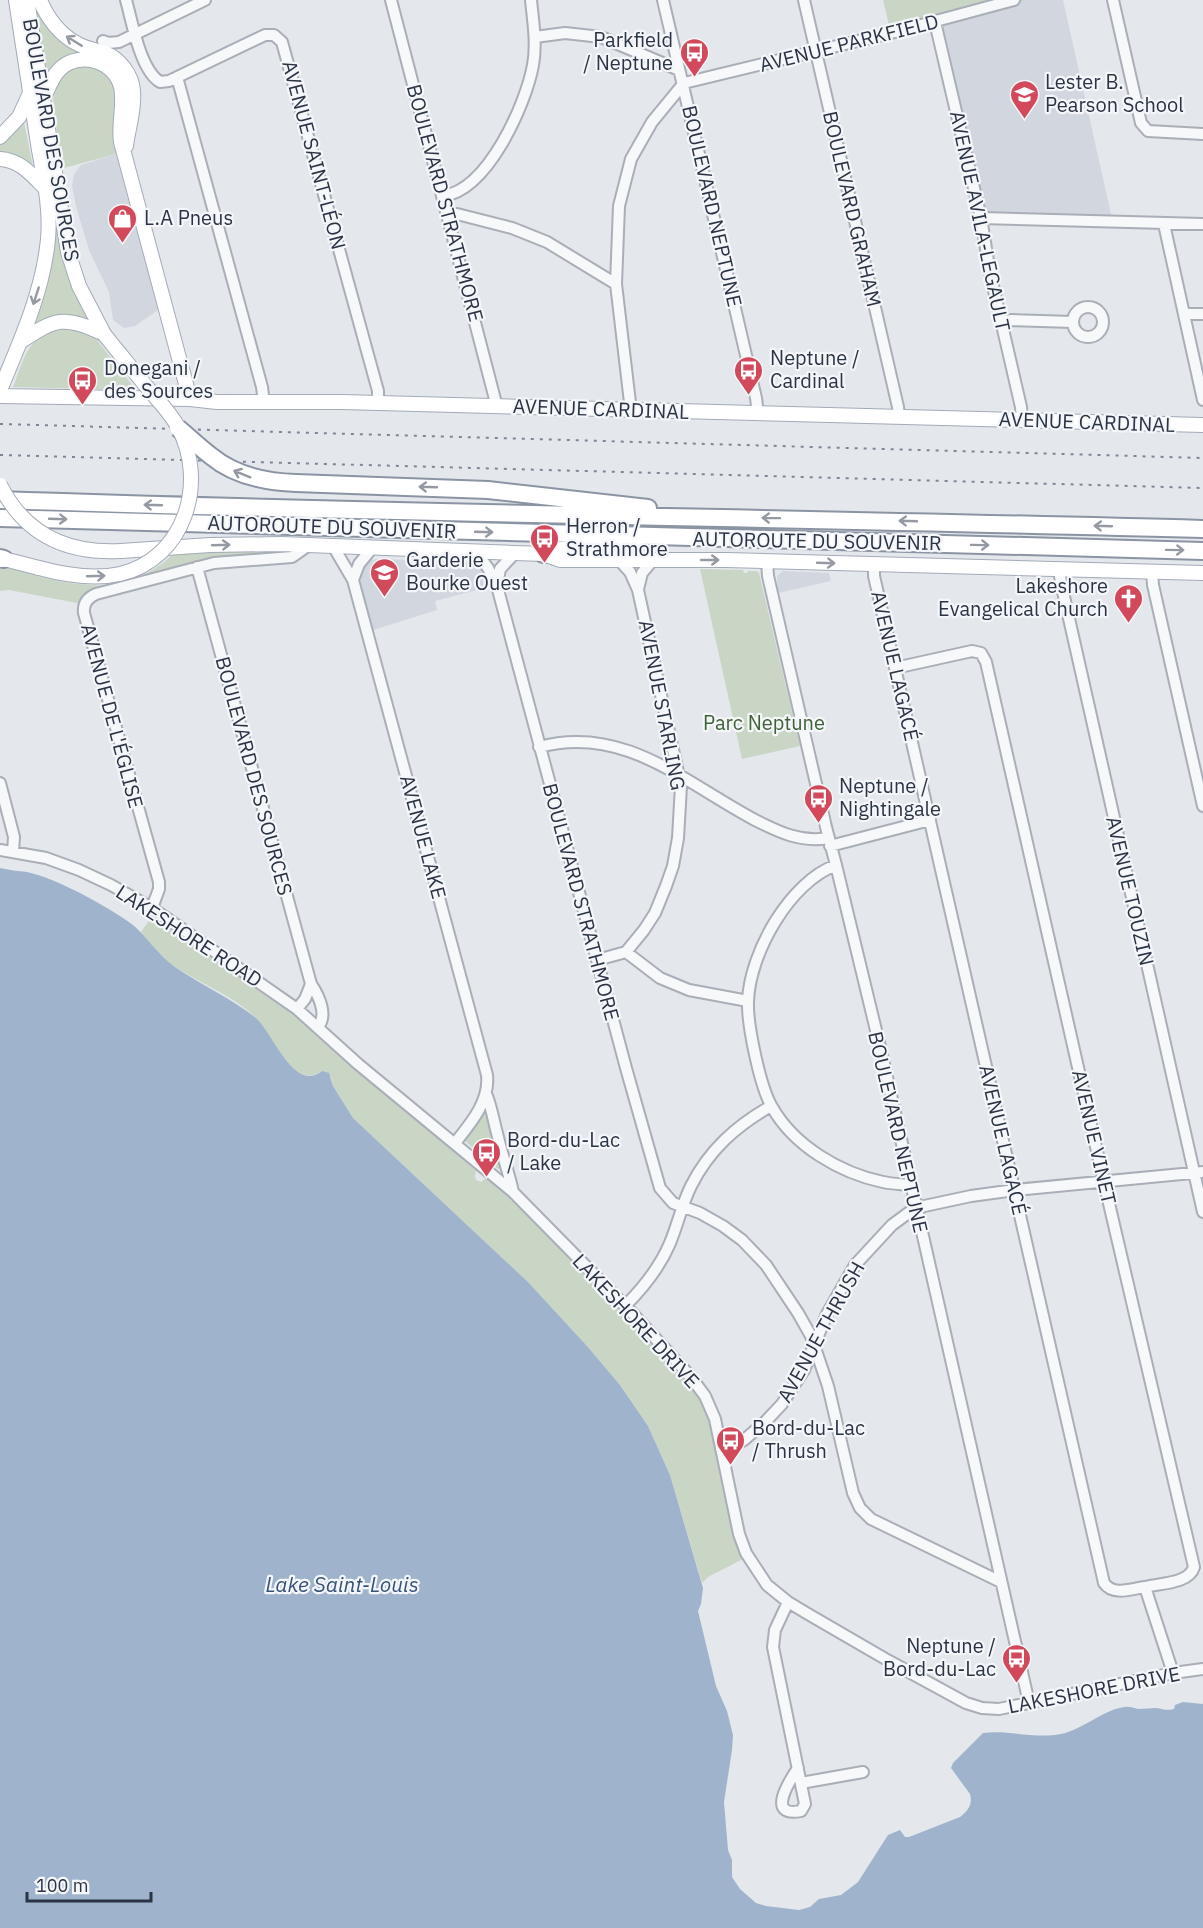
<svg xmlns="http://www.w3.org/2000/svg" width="1203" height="1928" font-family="'IBM Plex Sans',sans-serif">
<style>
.built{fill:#d2d6de}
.green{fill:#c9d6c5}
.water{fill:#9fb4cc}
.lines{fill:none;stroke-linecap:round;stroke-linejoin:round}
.minor-casing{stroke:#a9aeb7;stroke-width:14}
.major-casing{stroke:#a3abb8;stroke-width:16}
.highway-casing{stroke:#8b94a3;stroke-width:20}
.minor{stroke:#f7f8fa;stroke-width:10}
.major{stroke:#fff;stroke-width:14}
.highway{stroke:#fff;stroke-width:16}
.rail{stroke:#7d8696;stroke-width:2;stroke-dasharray:3 6;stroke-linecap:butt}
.major-bridge-casing{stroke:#a3abb8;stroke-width:16;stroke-linecap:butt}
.highway-bridge-casing{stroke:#8b94a3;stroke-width:20;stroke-linecap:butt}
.major-bridge{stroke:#fff;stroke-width:14}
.highway-bridge{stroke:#fff;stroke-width:16}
.oneway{stroke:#959aa2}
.labels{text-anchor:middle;stroke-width:4.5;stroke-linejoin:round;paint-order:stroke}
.poi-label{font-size:20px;fill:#2b3445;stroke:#f4f6f9;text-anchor:start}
.street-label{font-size:20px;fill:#2b3445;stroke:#f4f6f9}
.park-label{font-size:20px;fill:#3f6138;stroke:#f4f6f9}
.water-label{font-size:21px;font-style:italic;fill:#34527a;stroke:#f4f6f9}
</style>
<rect width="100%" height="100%" fill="#e4e7ec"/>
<!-- built -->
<path class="built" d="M1027 0H1063L1113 223 981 218 935 22Z
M116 154 158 310 135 326 124 328 113 320 109 292 89 250 76 206 72 186 74 174 81 165Z
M377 559 476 562 482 568 489 587 435 601 437 610 373 630 360 582 361 581V571L365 564 371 560Z
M783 571 829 573 831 581 778 593 777 576Z"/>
<!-- green -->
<path class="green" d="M33 0 89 53C72 54 59 58 48 72H46Z
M883 0H1028L891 33Z
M82 65C134 73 110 117 116 154L64 168C61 146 46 98 58 79 64 71 73 68 82 65Z
M24 122 33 167 32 168 0 154V144Z
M53 203 90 319 89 320C69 314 50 313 32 326Z
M70 327 93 335 136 390 13 387C21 367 26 342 47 332 54 328 63 328 70 327Z
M244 549 277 551 289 553 231 556 213 559 143 576 163 563 172 555Z
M0 565C15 567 27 572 41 577 63 583 85 585 108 586L91 590 77 603 9 590 0 591Z
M700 569 743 570 744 573H747L748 571H757L759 573 800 746 742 759Z
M153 915 299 1017 347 1063 458 1153V1155L476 1171 475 1176 476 1180 481 1182 486 1178 492 1183 493 1182 633 1321 689 1383 702 1402 708 1415 717 1457H716L720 1477H722L733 1535 743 1559 708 1577 702 1583 670 1475 648 1426 620 1385 587 1346 528 1282 353 1118 333 1086 331 1077 322 1071C294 1092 273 1035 258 1020 236 997 203 985 177 968 162 959 152 945 141 932Z
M483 1114 487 1115 491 1135 500 1168 498 1169 465 1141Z"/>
<!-- water -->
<path class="water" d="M0 868C9 870 18 871 27 872 56 878 109 907 133 925 148 938 158 955 175 967 201 985 231 998 256 1018 272 1031 294 1094 322 1071L329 1073 333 1086 353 1118 528 1282 587 1346 620 1385 648 1426 670 1475 703 1588 701 1604 698 1611 716 1686 727 1711 733 1735 732 1750 724 1802 728 1850 732 1860V1877L740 1889 756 1903 766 1906 799 1910 810 1907 819 1899 841 1895 858 1882 888 1835 900 1830 905 1837H909L960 1817C968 1811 973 1804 970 1794L951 1768 953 1763 983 1733C1010 1730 1035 1739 1061 1734 1084 1729 1101 1711 1124 1707 1128 1706 1134 1708 1138 1709 1144 1709 1150 1708 1156 1708 1163 1709 1167 1711 1174 1709L1175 1705 1183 1702 1203 1704V1928H0Z"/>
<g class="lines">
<defs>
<path id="minor" d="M126 0C132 21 140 70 160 82L169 81 265 35H274L282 42 378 391V403
M391 0 497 407
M663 0 756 398 758 414
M804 0 898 407 899 417
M1113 0 1141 123 1148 131 1203 134
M935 22 981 218 990 273 1021 407 1022 421
M535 37 565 33 601 37 679 70
M103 41 108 43 119 42 205 0
M177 77 262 387 264 403
M684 83 895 32 1014 0
M443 196C488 190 526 104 533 65 537 43 533 21 531 0
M447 214H457L512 228 547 242 616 284
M981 218 1203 224
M1164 224 1203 400
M1073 322a15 15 0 1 1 30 0a15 15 0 1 1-30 0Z
M1185 314H1203
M1001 322 1012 320 1073 322
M631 411 616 284 619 206 631 159 652 122 684 83
M333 546 353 580 487 1075C490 1101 471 1123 455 1143
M476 552 488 568 497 586 626 1068 660 1188 673 1203 700 1213 723 1226 742 1240 766 1265 798 1313 811 1336 828 1386 853 1493 860 1508 871 1519 1001 1582
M767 561 768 576 826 827 836 865 881 1051 1029 1703
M874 564V576L1104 1583C1113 1596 1131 1589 1145 1587L1173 1673
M197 567 311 984C319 996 328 1015 318 1027
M1059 569 1061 583 1203 1212
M1152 572 1153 585 1203 806
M353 580 359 564 373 547
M497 585 500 569 515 553
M638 589 642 573 653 560
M895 668 972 651 981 653 986 662 1104 1182 1194 1567C1189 1584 1160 1583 1145 1587
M539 747C624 724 685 783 755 820 779 832 801 843 829 838
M0 783 14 837 13 852
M830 846 930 820
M0 850 46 858 79 870 111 885 152 908 297 1009 358 1064 513 1192 634 1315 691 1377 705 1396 715 1419 739 1534 746 1553 767 1585 788 1602 808 1614 889 1661 966 1703 982 1708 999 1709 1173 1673 1203 1669
M836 865C790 882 750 952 748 1001 747 1024 760 1087 772 1107 794 1146 840 1173 883 1182 892 1184 901 1184 910 1185
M152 908 159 889V882L84 613C83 604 87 598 96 594L214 563 292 557 309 545
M626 952 660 978 689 990 748 1001
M597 960 626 952 644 930 655 913 666 886 673 866 678 838 681 786 638 590 630 572 619 560
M297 1009 305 999 311 984
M487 1096C492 1109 494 1123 498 1137 502 1155 509 1173 513 1192
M625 1306C643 1288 660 1267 670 1243 678 1224 682 1204 691 1186 709 1150 736 1126 771 1106
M721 1449 732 1447 744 1440 766 1421 782 1404 804 1370 827 1314 855 1265 892 1225 915 1208 971 1196 1015 1190 1203 1172
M788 1602 775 1630 773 1647 805 1804 801 1811C765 1818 790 1780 798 1768
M801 1783 863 1772"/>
<path id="major" d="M27 0 68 252 79 286 104 334
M40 0C47 18 61 36 78 44 87 49 96 50 105 53 120 59 132 75 133 91 135 110 128 128 126 146
M43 100C48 89 52 76 61 68 80 51 115 61 121 87 125 105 118 124 121 142L190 399
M0 137 19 117 30 93
M0 159C20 160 32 175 45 188
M20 342C56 318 63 315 104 334
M0 390C20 342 43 292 48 239 51 207 43 175 38 144 31 96 23 48 16 0
M0 396 190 399 217 402H342L1203 425
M121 551 210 545 281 544 543 554 560 560H726L1203 573
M0 560 4 559 39 568"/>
<path id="highway" d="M296 483 488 490 648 508
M0 500C401 514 802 518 1203 529
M0 518 1203 551
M543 554 559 550 598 548 634 544
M0 558 4 559"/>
</defs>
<!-- minor casing -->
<use href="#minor" class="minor-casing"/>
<!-- major casing -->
<use href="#major" class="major-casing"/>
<!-- highway casing -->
<use href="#highway" class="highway-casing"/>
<!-- minor -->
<use href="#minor" class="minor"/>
<!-- major -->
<use href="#major" class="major"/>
<!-- highway -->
<use href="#highway" class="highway"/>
<!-- rail -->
<path class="rail" d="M0 424 1203 458
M0 455 1203 488"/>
<defs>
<path id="major-bridge" d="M0 485C25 535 67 554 121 551
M39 568C65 575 93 580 120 574 185 559 208 482 178 427 171 414 160 402 150 391 135 372 119 353 104 334"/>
<path id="highway-bridge" d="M178 428C189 437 199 447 211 456 235 476 265 482 296 483"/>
</defs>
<!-- major-bridge casing -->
<use href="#major-bridge" class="major-bridge-casing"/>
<!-- highway-bridge casing -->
<use href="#highway-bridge" class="highway-bridge-casing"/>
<!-- major-bridge -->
<use href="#major-bridge" class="major-bridge"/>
<!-- highway-bridge -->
<use href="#highway-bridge" class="highway-bridge"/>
</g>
<!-- one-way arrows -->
<defs><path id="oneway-shaft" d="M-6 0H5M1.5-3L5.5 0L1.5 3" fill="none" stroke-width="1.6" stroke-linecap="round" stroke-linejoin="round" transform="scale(1.5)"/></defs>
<g class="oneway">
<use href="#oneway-shaft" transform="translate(74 41) rotate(-148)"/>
<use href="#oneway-shaft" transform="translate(36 296) rotate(108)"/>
<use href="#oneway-shaft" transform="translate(242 474) rotate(-158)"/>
<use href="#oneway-shaft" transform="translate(428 487) rotate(-178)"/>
<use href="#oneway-shaft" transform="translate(153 505) rotate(-178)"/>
<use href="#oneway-shaft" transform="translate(771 518) rotate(-179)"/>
<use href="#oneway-shaft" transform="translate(58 519) rotate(2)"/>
<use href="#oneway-shaft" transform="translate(908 521) rotate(-178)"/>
<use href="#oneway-shaft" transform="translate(1103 526) rotate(-178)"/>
<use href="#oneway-shaft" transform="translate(484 532) rotate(2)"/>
<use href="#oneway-shaft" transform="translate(221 545) rotate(-2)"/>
<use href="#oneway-shaft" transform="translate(980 545) rotate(1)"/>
<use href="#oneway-shaft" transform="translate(1175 550) rotate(1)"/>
<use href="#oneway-shaft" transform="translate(710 560)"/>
<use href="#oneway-shaft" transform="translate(826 563) rotate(2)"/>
<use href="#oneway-shaft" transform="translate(96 576) rotate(-2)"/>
</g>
<!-- icons -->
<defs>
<symbol id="bus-pin" viewBox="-11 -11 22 30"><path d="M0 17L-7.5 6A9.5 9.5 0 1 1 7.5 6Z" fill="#d1495b" stroke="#f4f6f9"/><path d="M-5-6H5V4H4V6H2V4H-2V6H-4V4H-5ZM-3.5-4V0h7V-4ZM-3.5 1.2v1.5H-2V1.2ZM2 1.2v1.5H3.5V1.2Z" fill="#fff"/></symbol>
<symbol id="school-pin" viewBox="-11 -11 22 30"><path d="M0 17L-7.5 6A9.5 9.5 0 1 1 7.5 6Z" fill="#d1495b" stroke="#f4f6f9"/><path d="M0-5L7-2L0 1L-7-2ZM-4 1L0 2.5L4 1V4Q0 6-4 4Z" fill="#fff"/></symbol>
<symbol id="shop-pin" viewBox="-11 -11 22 30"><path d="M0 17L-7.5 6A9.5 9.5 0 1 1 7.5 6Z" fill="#d1495b" stroke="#f4f6f9"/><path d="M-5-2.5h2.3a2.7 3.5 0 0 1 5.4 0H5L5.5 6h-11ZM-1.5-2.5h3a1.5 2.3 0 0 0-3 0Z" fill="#fff"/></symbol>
<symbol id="church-pin" viewBox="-11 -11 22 30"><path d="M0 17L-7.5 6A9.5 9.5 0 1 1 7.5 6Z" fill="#d1495b" stroke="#f4f6f9"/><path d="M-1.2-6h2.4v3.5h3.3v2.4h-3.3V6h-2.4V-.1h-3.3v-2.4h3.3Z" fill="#fff"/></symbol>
</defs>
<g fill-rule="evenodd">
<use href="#bus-pin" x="678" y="36" width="33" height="45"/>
<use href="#school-pin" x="1008" y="78" width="33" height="45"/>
<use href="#shop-pin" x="106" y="202" width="33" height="45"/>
<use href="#bus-pin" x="732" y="354" width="33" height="45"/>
<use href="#bus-pin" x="66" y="364" width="33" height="45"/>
<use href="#bus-pin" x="528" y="522" width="33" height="45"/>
<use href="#school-pin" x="368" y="556" width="33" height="45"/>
<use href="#church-pin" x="1112" y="582" width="33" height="45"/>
<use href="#bus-pin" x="802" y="782" width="33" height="45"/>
<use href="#bus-pin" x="470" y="1136" width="33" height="45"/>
<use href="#bus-pin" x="714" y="1424" width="33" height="45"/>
<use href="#bus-pin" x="1000" y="1642" width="33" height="45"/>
</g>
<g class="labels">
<!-- poi labels -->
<g class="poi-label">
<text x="673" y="47" text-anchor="end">Parkfield<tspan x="673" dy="23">/ Neptune</tspan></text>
<text x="1045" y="89">Lester B.<tspan x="1045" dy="23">Pearson School</tspan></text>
<text x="144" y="225">L.A Pneus</text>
<text x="770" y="365">Neptune /<tspan x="770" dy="23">Cardinal</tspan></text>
<text x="104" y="375">Donegani /<tspan x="104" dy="23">des Sources</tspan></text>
<text x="566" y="533">Herron /<tspan x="566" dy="23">Strathmore</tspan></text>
<text x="406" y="567">Garderie<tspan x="406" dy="23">Bourke Ouest</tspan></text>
<text x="1108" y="593" text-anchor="end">Lakeshore<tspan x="1108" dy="23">Evangelical Church</tspan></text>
<text x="839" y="793">Neptune /<tspan x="839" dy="23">Nightingale</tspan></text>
<text x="507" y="1147">Bord-du-Lac<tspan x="507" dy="23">/ Lake</tspan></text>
<text x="752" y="1435">Bord-du-Lac<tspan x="752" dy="23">/ Thrush</tspan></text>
<text x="996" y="1653" text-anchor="end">Neptune /<tspan x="996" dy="23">Bord-du-Lac</tspan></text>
</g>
<!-- street labels -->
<g class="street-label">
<text transform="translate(849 43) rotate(-14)" y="7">AVENUE PARKFIELD</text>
<text transform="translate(51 140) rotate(80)" y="7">BOULEVARD DES SOURCES</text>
<text transform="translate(314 155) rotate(75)" y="7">AVENUE SAINT-LÉON</text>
<text transform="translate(445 203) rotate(75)" y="7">BOULEVARD STRATHMORE</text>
<text transform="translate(712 206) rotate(77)" y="7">BOULEVARD NEPTUNE</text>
<text transform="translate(852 209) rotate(77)" y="7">BOULEVARD GRAHAM</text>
<text transform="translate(980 221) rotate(78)" y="7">AVENUE AVILA-LEGAULT</text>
<text transform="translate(601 409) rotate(2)" y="7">AVENUE CARDINAL</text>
<text transform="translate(1087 422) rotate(2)" y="7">AVENUE CARDINAL</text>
<text transform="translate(332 527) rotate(2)" y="7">AUTOROUTE DU SOUVENIR</text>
<text transform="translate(817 541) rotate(1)" y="7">AUTOROUTE DU SOUVENIR</text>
<text transform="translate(895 666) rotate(77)" y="7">AVENUE LAGACÉ</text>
<text transform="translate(662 705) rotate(79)" y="7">AVENUE STARLING</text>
<text transform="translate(112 716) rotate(75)" y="7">AVENUE DE L'ÉGLISE</text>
<text transform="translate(254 776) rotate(75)" y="7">BOULEVARD DES SOURCES</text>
<text transform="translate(423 837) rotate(75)" y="7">AVENUE LAKE</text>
<text transform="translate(1130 891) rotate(77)" y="7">AVENUE TOUZIN</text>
<text transform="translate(581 902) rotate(75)" y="7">BOULEVARD STRATHMORE</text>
<text transform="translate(189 936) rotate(33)" y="7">LAKESHORE ROAD</text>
<text transform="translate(898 1132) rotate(77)" y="7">BOULEVARD NEPTUNE</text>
<text transform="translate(1094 1137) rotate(77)" y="7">AVENUE VINET</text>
<text transform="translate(1003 1140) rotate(77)" y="7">AVENUE LAGACÉ</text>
<text transform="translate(636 1321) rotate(47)" y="7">LAKESHORE DRIVE</text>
<text transform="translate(821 1332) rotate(-61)" y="7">AVENUE THRUSH</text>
<text transform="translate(1094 1690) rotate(-11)" y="7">LAKESHORE DRIVE</text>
</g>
<!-- park labels -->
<g class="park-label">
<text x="764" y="730">Parc Neptune</text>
</g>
<!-- water labels -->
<g class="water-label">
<text x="342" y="1592">Lake Saint-Louis</text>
</g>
</g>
<!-- scale -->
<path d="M27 1892v9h124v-9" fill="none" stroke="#2b3445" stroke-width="3"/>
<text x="36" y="1892" font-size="18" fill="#2b3445" stroke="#f4f6f9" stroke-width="4.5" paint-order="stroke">100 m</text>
</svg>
